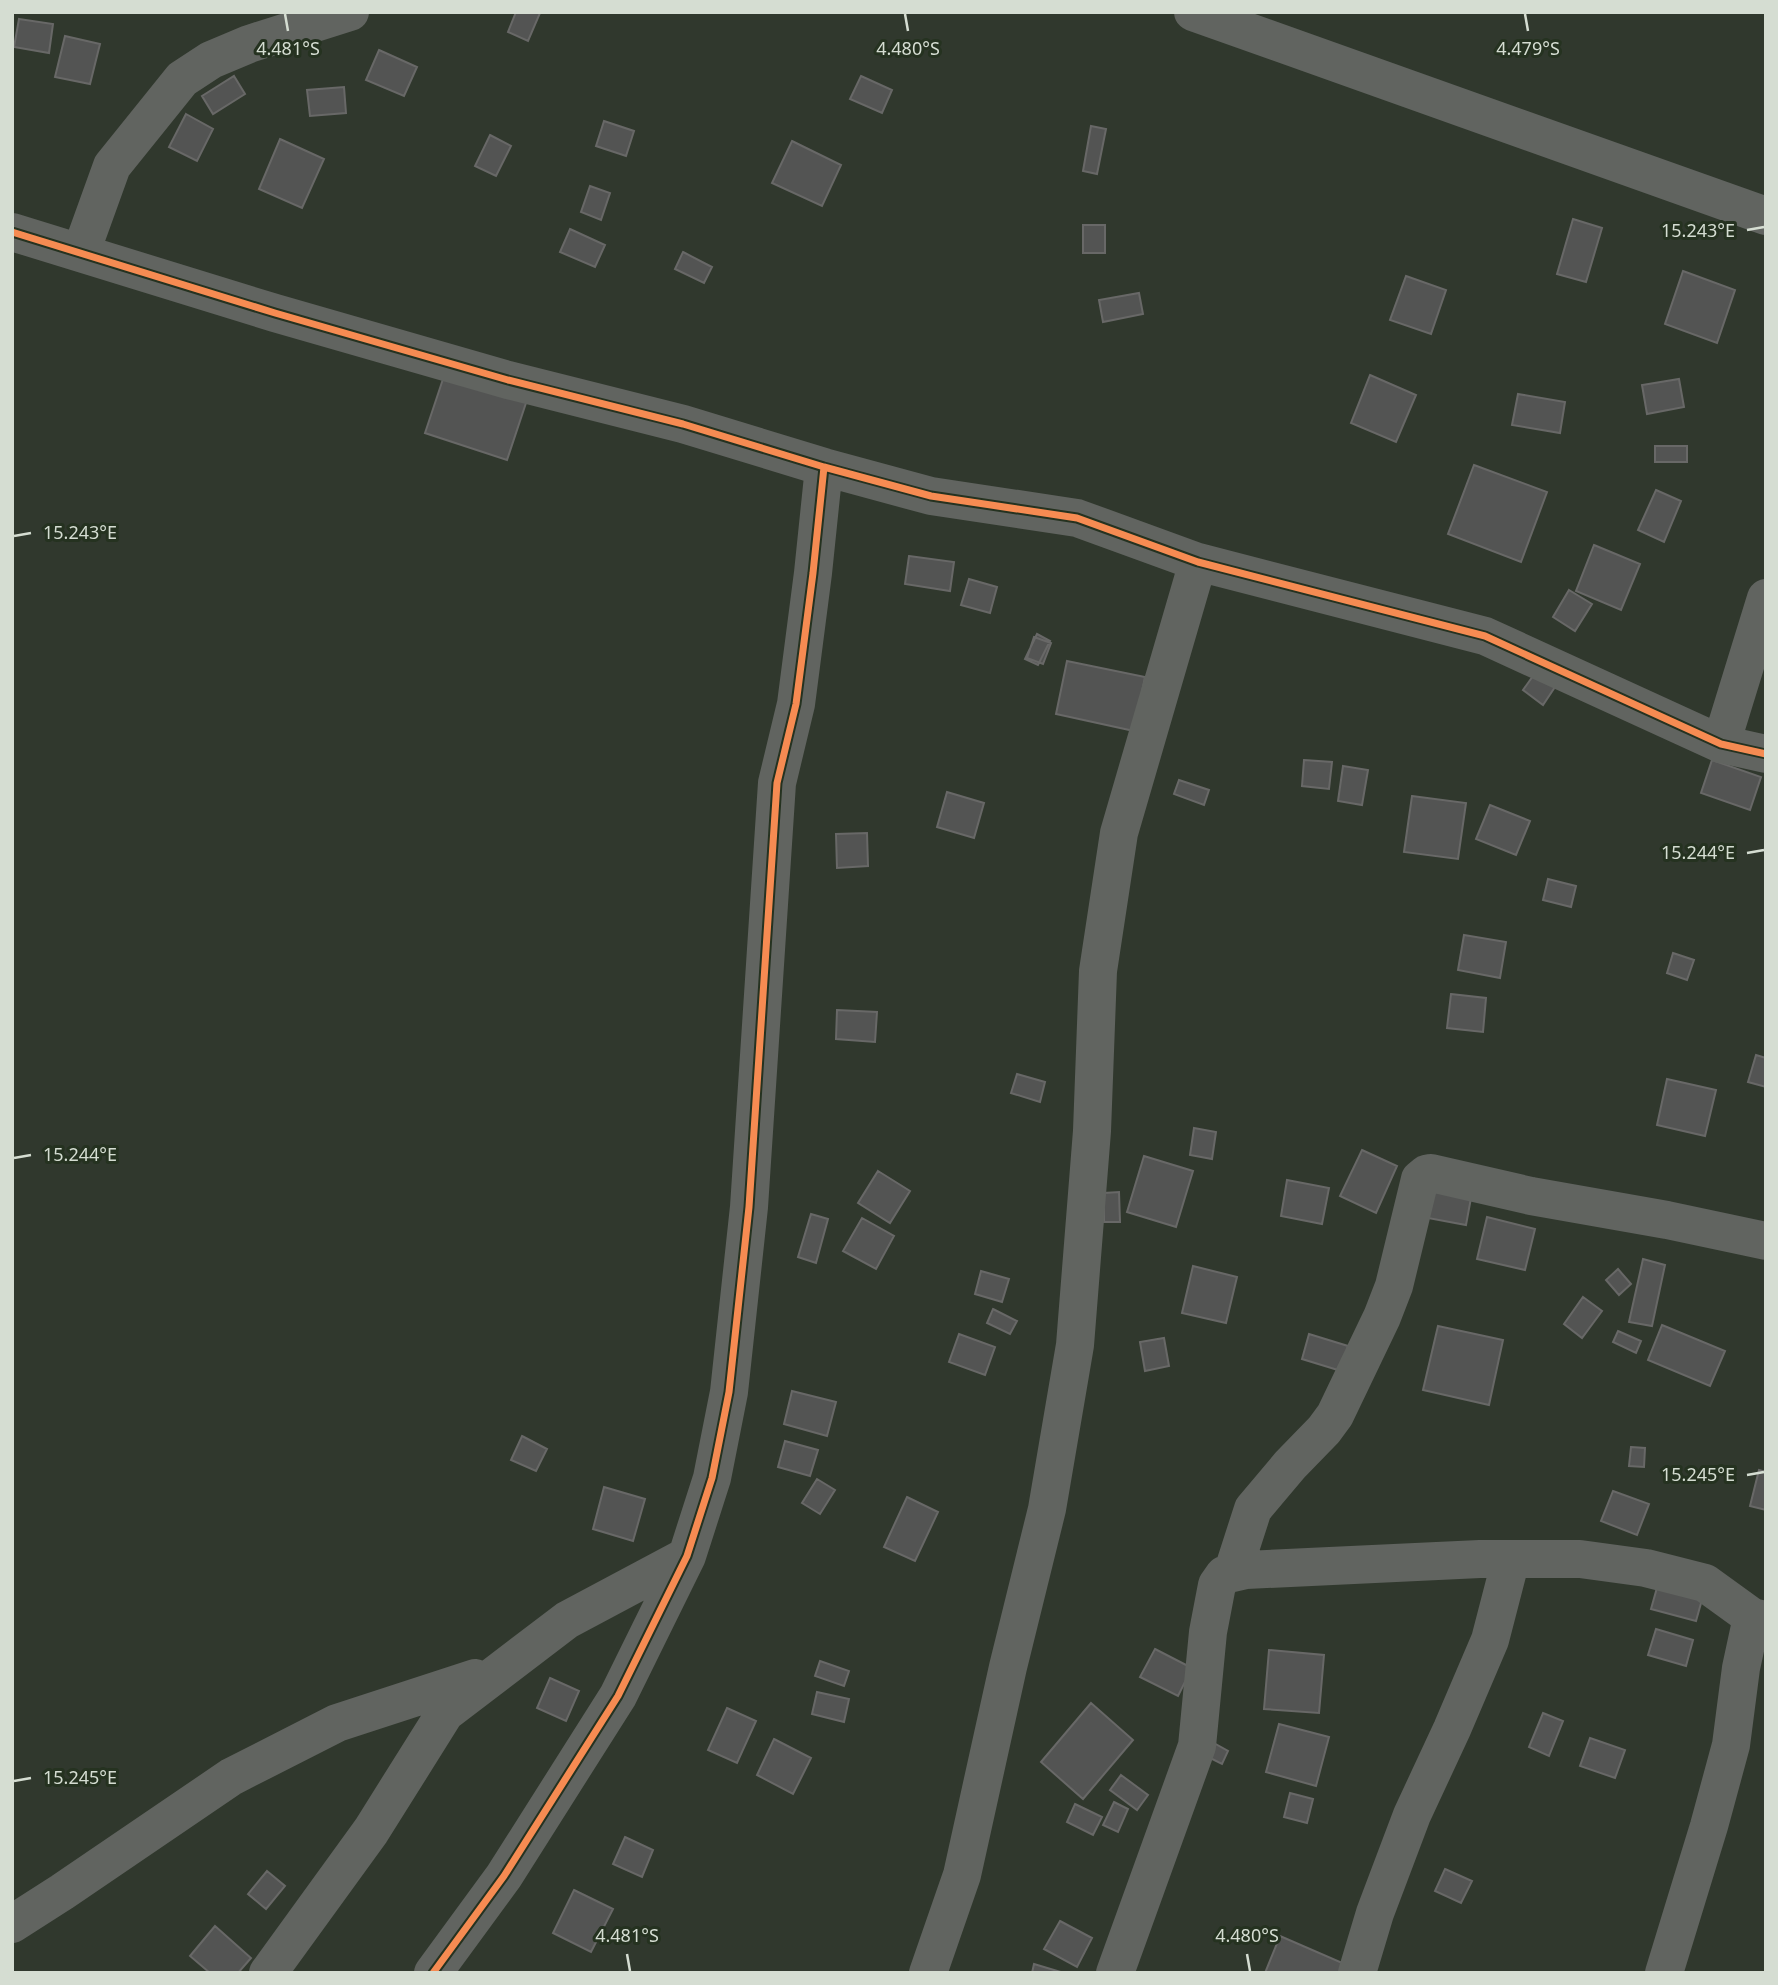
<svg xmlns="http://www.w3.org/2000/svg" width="1778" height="1985" font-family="'Noto Sans',sans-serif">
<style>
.building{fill:#535453;stroke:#686867;stroke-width:2}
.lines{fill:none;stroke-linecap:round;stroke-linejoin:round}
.minor{stroke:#616460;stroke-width:38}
.cycleway-casing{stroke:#253220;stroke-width:11}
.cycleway{stroke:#f68b52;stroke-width:7}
.ticks{fill:none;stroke:#d5ddd2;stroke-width:2.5}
.ticks-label{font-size:18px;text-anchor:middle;fill:#d5ddd2;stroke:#253220;stroke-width:6;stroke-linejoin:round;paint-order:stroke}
</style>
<rect width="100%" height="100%" fill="#30382d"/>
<!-- building -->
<path class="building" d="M516 12 540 13 528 41 508 32Z
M19 19 53 24 49 53 14 47Z
M65 36 100 44 90 84 55 77Z
M379 50 417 67 404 96 366 80Z
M234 76 245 94 213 114 202 96Z
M861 76 892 90 882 113 850 99Z
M344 87 346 113 310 116 307 90Z
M186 114 213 129 197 161 169 147Z
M604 121 634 131 626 156 596 146Z
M1091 126 1106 129 1097 174 1083 171Z
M490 135 511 146 496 176 475 166Z
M280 139 324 159 302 208 259 189Z
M792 141 841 165 822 206 772 183Z
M590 186 610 193 601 220 581 212Z
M1573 219 1602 228 1586 282 1557 274Z
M1083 225H1105V253H1083Z
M570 229 605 245 595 267 560 252Z
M683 252 712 267 704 283 675 269Z
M1683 271 1735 290 1717 343 1665 324Z
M1406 276 1446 290 1431 334 1390 320Z
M1139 293 1143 314 1103 322 1099 300Z
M448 364 530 391 507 460 425 433Z
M1370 375 1416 395 1396 442 1351 423Z
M1679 379 1684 407 1647 414 1642 385Z
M1518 394 1565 402 1560 433 1512 425Z
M1655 446H1687V462H1655Z
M1474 465 1547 492 1521 562 1448 534Z
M1656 490 1681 501 1664 542 1638 530Z
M1594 545 1640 564 1621 610 1576 591Z
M909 556 954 562 950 591 905 584Z
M969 579 997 587 990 613 961 605Z
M1569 590 1592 604 1575 631 1553 617Z
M1037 634 1050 641 1038 665 1025 659Z
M1034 637 1051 643 1043 664 1027 658Z
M1067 661 1145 677 1134 731 1056 714Z
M1538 669 1557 684 1543 705 1523 690Z
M1304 760 1332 762 1329 789 1302 786Z
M1712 760 1761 777 1750 810 1701 793Z
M1343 766 1368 770 1362 805 1338 801Z
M1179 780 1209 790 1204 805 1174 794Z
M947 792 984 803 974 838 937 827Z
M1412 796 1466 803 1458 859 1404 852Z
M1490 805 1530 821 1516 855 1476 839Z
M867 833 868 866 837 868 836 834Z
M1548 879 1576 886 1571 907 1543 900Z
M1464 935 1506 942 1500 978 1458 970Z
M1673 953 1694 960 1687 980 1667 973Z
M1451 994 1486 998 1483 1032 1447 1028Z
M837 1010 877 1012 875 1042 836 1039Z
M1756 1055 1766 1058V1087L1748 1082Z
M1017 1074 1045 1082 1040 1102 1011 1093Z
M1667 1079 1716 1090 1705 1136 1657 1125Z
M1194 1128 1216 1132 1212 1159 1190 1155Z
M1362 1150 1397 1166 1376 1213 1340 1196Z
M1144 1156 1193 1171 1176 1227 1127 1212Z
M878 1171 910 1191 890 1223 858 1203Z
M1287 1180 1329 1188 1322 1224 1281 1216Z
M1435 1180 1473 1187 1466 1225 1428 1218Z
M1119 1192 1120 1222H1104V1193Z
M811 1214 828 1219 816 1263 798 1257Z
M1487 1217 1535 1229 1525 1270 1477 1259Z
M862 1218 894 1236 876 1269 843 1251Z
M1643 1259 1665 1265 1652 1326 1629 1322Z
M1193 1266 1237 1277 1226 1323 1182 1313Z
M1618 1269 1631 1284 1619 1295 1606 1280Z
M981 1271 1009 1279 1002 1302 975 1294Z
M1583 1297 1602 1311 1582 1338 1564 1324Z
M993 1309 1017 1321 1010 1334 987 1323Z
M1662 1325 1725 1351 1710 1386 1648 1360Z
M1438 1326 1503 1340 1489 1405 1423 1390Z
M1618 1331 1641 1341 1636 1353 1613 1342Z
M959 1334 995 1347 985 1375 949 1362Z
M1309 1334 1348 1346 1341 1371 1302 1359Z
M1164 1338 1169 1366 1145 1371 1140 1342Z
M792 1391 836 1402 827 1436 784 1424Z
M522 1436 547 1449 536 1471 511 1460Z
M785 1441 818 1450 810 1476 778 1467Z
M1631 1447 1645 1448 1644 1467 1629 1466Z
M1759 1470 1766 1472V1510L1750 1506Z
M817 1479 835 1490 820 1514 802 1503Z
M604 1487 645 1499 633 1541 593 1529Z
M1613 1491 1649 1504 1637 1535 1601 1521Z
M907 1497 938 1512 915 1561 884 1547Z
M1660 1577 1705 1589 1696 1621 1651 1609Z
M1656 1629 1693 1640 1686 1666 1648 1655Z
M1155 1649 1192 1668 1178 1696 1140 1677Z
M1269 1650 1324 1655 1319 1713 1264 1709Z
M820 1661 849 1671 844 1686 815 1676Z
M550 1678 579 1691 566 1721 537 1708Z
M817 1692 849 1699 844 1722 812 1714Z
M1091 1703 1133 1740 1083 1799 1041 1762Z
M727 1708 756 1721 737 1763 708 1750Z
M1543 1713 1563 1721 1549 1756 1529 1747Z
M1279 1724 1329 1737 1316 1786 1266 1772Z
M1203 1737 1228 1751 1222 1764 1196 1751Z
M1590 1738 1625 1750 1615 1778 1580 1766Z
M774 1739 811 1758 793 1794 757 1775Z
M1121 1775 1148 1795 1137 1810 1110 1790Z
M1290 1793 1313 1799 1307 1823 1284 1817Z
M1114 1802 1128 1809 1118 1832 1103 1825Z
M1075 1804 1102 1817 1093 1835 1067 1822Z
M625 1837 653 1850 642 1877 613 1864Z
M1445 1869 1472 1881 1461 1903 1435 1891Z
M267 1871 285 1886 266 1909 248 1894Z
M574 1890 613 1909 591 1952 553 1933Z
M1060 1921 1092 1938 1077 1967 1044 1949Z
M215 1926 251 1958 238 1973H210L190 1956Z
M1280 1936 1347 1965 1344 1973H1265Z
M1034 1964 1064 1973H1032Z"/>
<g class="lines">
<!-- minor -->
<path class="minor" d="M1193 12 1766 216
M12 232 275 313 508 380 683 424 824 467 931 496 1077 518 1198 562 1485 636 1721 744 1766 754
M81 252 112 166 182 79 211 60 249 44 350 12
M1721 744 1766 598
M1233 1571 1253 1509 1290 1465 1324 1430 1335 1415 1382 1317 1394 1286 1420 1179 1426 1174 1431 1173 1531 1196 1667 1220 1766 1241
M12 1924 62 1892 231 1777 337 1723 475 1678
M268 1973 371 1831 445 1713 567 1620 687 1556
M433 1973 504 1876 618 1696 687 1556 712 1478 729 1392 749 1207 777 783 796 704 813 573 824 467
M928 1973 962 1875 1008 1667 1047 1509 1075 1345 1092 1131 1098 971 1119 833 1198 562
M1115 1973 1197 1746 1208 1632 1217 1585 1224 1575 1246 1570 1480 1559H1580L1646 1568 1705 1583 1752 1617 1766 1620
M1357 1973 1375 1913 1412 1815 1452 1729 1490 1640 1511 1559
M1664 1973 1709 1826 1731 1745 1741 1668 1752 1617"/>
<defs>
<path id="cycleway" d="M12 232 275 313 508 380 683 424 824 467 931 496 1077 518 1198 562 1485 636 1721 744 1766 754
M433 1973 504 1876 618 1696 687 1556 712 1478 729 1392 749 1207 777 783 796 704 813 573 824 467"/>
</defs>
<!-- cycleway casing -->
<use href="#cycleway" class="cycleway-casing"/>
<!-- cycleway -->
<use href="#cycleway" class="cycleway"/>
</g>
<!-- ticks -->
<path class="ticks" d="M285 14 288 31M905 14 908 31M1525 14 1528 31M1747 230 1764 227M14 536 31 533M1747 853 1764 850M14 1158 31 1155M1747 1475 1764 1472M14 1781 31 1778M627 1954 630 1971M1247 1954 1250 1971"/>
<g class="ticks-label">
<text x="1528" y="55">4.479°S</text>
<text x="288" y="55">4.481°S</text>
<text x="908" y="55">4.480°S</text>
<text x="1698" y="237">15.243°E</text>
<text x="80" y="539">15.243°E</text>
<text x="1698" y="859">15.244°E</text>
<text x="80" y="1161">15.244°E</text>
<text x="1698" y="1481">15.245°E</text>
<text x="80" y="1784">15.245°E</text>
<text x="627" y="1942">4.481°S</text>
<text x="1247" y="1942">4.480°S</text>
</g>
<!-- border -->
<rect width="1778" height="1985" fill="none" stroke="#d5ddd2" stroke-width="28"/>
</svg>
